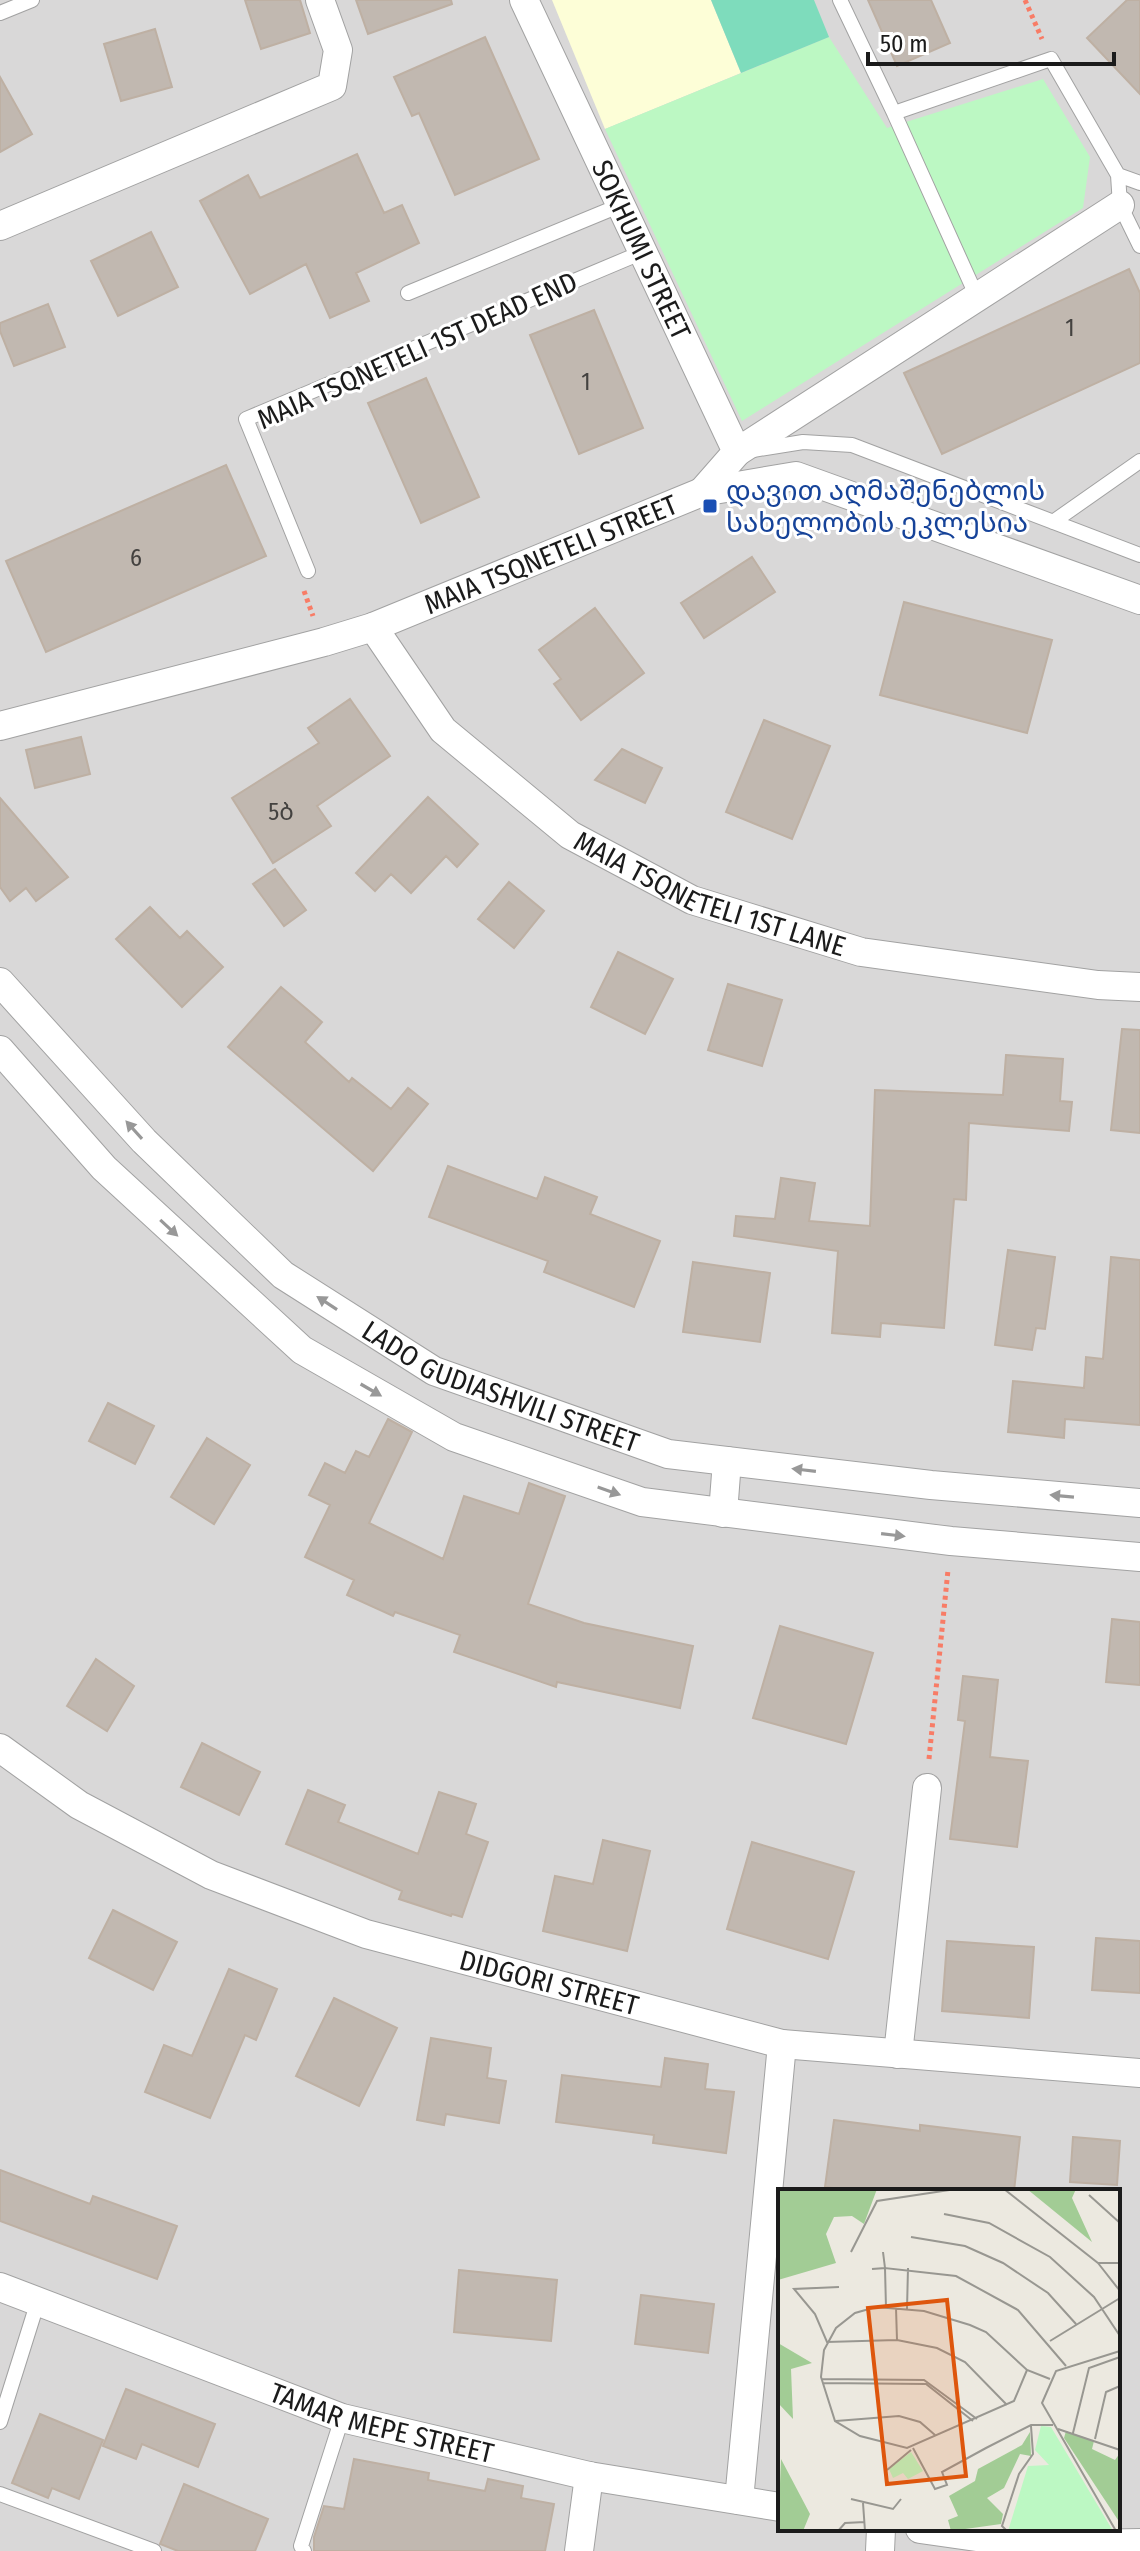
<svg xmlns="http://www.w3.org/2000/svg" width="1140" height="2551" font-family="'Fira Sans Condensed','Noto Sans Georgian',sans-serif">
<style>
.residential{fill:#d9d8d8;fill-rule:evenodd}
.education{fill:#fdfed7}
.park{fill:#bcf8c3}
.pitch{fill:#7edcbc}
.building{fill:#c1b8b0;stroke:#beb0a3;stroke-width:2}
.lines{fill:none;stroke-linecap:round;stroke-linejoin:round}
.lane-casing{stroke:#a2a2a2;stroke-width:16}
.street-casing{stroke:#a2a2a2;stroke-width:30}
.path{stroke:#f87c66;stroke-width:5;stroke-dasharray:4 4;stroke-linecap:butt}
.lane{stroke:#fff;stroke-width:14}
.street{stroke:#fff;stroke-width:28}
.oneway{fill:#989898}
.transit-dot{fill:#1a4fb4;stroke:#fff;stroke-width:3}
.labels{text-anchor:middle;stroke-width:6;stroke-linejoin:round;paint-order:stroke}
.number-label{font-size:24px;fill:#444240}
.street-label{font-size:28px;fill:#1b1b1b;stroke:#fff}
.transit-label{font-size:28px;fill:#164399;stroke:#fff;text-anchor:start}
.inset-road{fill:none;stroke:#989791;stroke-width:2}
.view{fill:#de560d;fill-opacity:0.15;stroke:#de560d;stroke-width:4}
.inset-edge{fill:none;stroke:#1b1b1b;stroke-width:4}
</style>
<rect width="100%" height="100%" fill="#ece9e0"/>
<!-- residential -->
<path class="residential" d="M0 0H1140V2551H0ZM780 2191H1118V2529H780Z"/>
<!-- education -->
<path class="education" d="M552 0H711L741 73 605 129Z"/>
<!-- park -->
<path class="park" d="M829 37 887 128 1043 79 1090 157 1083 208 742 421 605 129Z"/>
<!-- pitch -->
<path class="pitch" d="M711 0H814L829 37 741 73Z"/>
<!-- building -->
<path class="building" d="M245 0H300L310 33 261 49Z
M356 0H451L452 4 368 34Z
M868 0H931L950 43 897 66Z
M1127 0H1140V94L1087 38Z
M155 29 172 87 121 101 104 44Z
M485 37 539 159 455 195 419 113 412 116 394 77Z
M0 77 32 134 0 152Z
M357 154 384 213 402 205 419 243 356 273 369 301 330 318 306 264 250 294 200 201 248 175 260 198Z
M151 232 178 287 118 316 91 261Z
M1129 269 1140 293V363L942 454 904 373Z
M48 304 65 347 14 366 0 331V323Z
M594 310 643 428 579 454 530 335Z
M426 378 479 497 421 523 368 403Z
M226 465 266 556 46 652 6 561Z
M752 557 775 592 704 638 681 603Z
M904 602 1052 640 1027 733 880 695Z
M595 608 644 673 581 720 554 684 561 679 539 650Z
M350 699 390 756 317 806 331 826 273 863 232 798 319 743 308 728Z
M764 720 830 746 792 839 726 812Z
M81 737 90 774 35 788 26 750Z
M622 749 662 768 645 803 595 780Z
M428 797 478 844 457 867 446 856 411 893 391 874 375 891 356 873Z
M0 798 68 877 36 901 26 888 10 901 0 887Z
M275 869 306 910 284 926 253 884Z
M509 882 544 911 514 948 478 919Z
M150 907 180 938 187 931 223 967 182 1007 116 939Z
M618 952 673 979 645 1034 591 1007Z
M728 984 782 1000 762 1066 708 1050Z
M281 987 322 1022 305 1042 349 1082 352 1078 391 1109 408 1088 428 1104 373 1171 228 1047Z
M1122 1029 1140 1030V1133L1111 1130Z
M1006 1055 1063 1059 1060 1101 1072 1102 1069 1131 969 1123 966 1200 954 1199 944 1328 881 1323 880 1337 832 1333 838 1251 734 1236 736 1216 775 1219 781 1178 815 1183 809 1221 870 1226 875 1090 1003 1095Z
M448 1166 537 1199 545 1177 597 1197 590 1214 660 1241 634 1307 544 1272 548 1261 429 1217Z
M1008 1250 1055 1257 1045 1329 1036 1328 1032 1350 995 1345Z
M1111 1257 1140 1260V1425L1065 1419 1064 1438 1008 1432 1013 1381 1084 1388 1086 1357 1103 1359Z
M693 1262 770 1273 760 1342 683 1332Z
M108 1403 154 1426 135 1464 89 1441Z
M388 1419 412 1432 369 1523 443 1559 464 1496 519 1514 529 1483 565 1496 528 1604 584 1623 693 1646 680 1708 557 1682 556 1687 454 1652 460 1635 395 1612 393 1616 347 1595 354 1580 305 1557 330 1505 309 1495 325 1463 345 1473 356 1451 369 1457Z
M207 1438 250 1465 214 1524 171 1497Z
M1112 1619 1140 1622V1685L1106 1682Z
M780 1626 873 1653 846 1744 753 1718Z
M96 1659 134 1686 107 1731 67 1706Z
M963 1676 998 1680 990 1757 1028 1761 1017 1847 950 1839 965 1721 958 1720Z
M202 1743 260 1772 239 1815 181 1787Z
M308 1790 345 1805 338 1822 418 1854 439 1792 476 1804 466 1834 488 1842 462 1917 452 1914 451 1916 399 1899 402 1891 286 1844Z
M603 1840 650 1851 627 1951 543 1931 555 1876 593 1884Z
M752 1842 854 1872 828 1959 727 1929Z
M113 1910 177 1942 153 1990 89 1958Z
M1096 1938 1140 1941V1993L1092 1990Z
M947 1941 1034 1947 1029 2018 942 2011Z
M229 1969 277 1989 256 2040 245 2035 210 2118 145 2092 164 2045 192 2056Z
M334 1998 397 2028 359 2106 296 2076Z
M431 2038 491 2048 487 2078 506 2081 499 2123 446 2114 444 2125 417 2120Z
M665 2058 708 2064 705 2089 734 2092 726 2153 653 2143 654 2135 556 2122 562 2075 661 2087Z
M834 2120 920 2131V2125L1020 2137 1014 2191H858L825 2187Z
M1073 2137 1120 2141 1117 2185 1070 2182Z
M0 2170 90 2204 93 2196 177 2226 157 2279 0 2221Z
M459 2270 557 2280 551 2341 454 2332Z
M641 2295 714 2304 708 2353 635 2344Z
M126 2389 215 2424 198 2467 142 2444 136 2459 103 2446Z
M40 2414 103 2440 79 2499 52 2488 48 2498 12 2483Z
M354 2459 429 2473 428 2480 485 2491 488 2479 523 2486 521 2498 554 2504 545 2551H314V2537L324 2506 344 2509Z
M184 2484 268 2519 255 2551H178L160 2544Z"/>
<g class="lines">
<defs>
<path id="lane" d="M840 0 894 113
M0 13 32 0
M1118 175 1140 183
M408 293 621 205
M977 297 894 113 1051 59 1118 175 1120 205 1140 246
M753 450 803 442 852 445 1140 555
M1053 522 1140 461
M308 571 246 419 643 252
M0 2422 38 2301
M0 2494 154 2551
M304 2551 301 2546 342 2418"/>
<g id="street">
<path id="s1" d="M524 0 737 452 702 492"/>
<path d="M0 226 332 86 338 50 320 0"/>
<path d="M737 452 1120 205"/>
<path id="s2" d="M373 627 443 730 570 835 692 900 861 952 1098 985 1140 987"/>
<path id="s3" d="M0 726 324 642 373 627 702 492 796 476 1140 600"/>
<path id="s4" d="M0 982 144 1141 283 1275 434 1371 668 1454 931 1485 1140 1503"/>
<path d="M0 1050 104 1168 302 1350 454 1437 642 1502 951 1541 1140 1557"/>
<path d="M723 1513 727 1461"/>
<path id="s5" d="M0 1748 79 1805 211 1875 366 1934 782 2044 1140 2073"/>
<path d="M898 2054 927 1788"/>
<path id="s6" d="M0 2287 342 2418 589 2476 780 2507"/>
<path d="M739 2500 782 2044"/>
<path d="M920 2529 1034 2545 1140 2543"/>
<path d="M579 2551 589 2476"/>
<path d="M880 2551 881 2529"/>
</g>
</defs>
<!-- lane casing -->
<use href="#lane" class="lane-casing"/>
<!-- street casing -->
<use href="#street" class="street-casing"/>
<!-- path -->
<path class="path" d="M1025 0 1042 39
M304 591 313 616
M929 1759 948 1570"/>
<!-- lane -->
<use href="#lane" class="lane"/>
<!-- street -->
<use href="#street" class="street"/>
</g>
<!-- one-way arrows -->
<defs><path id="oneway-solid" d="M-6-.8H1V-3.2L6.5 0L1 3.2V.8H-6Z" transform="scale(2)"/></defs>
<g class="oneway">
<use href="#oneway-solid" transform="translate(134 1130) rotate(-132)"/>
<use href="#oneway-solid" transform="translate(169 1228) rotate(43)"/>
<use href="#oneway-solid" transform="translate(327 1303) rotate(-147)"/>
<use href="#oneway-solid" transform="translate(371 1390) rotate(30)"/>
<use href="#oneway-solid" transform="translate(804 1470) rotate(-173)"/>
<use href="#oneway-solid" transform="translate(609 1491) rotate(19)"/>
<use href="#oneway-solid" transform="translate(1062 1496) rotate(-175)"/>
<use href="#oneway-solid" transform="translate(893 1535) rotate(7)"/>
</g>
<!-- markers -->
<rect class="transit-dot" x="702" y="498" width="16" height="16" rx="4"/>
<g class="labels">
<!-- number labels -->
<g class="number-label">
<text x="1070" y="336">1</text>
<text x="586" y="390">1</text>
<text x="136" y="566">6</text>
<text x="281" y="820">5ბ</text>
</g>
<!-- street labels -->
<g class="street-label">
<text dy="10" stroke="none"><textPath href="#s1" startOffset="276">SOKHUMI STREET</textPath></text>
<text transform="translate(417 350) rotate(-24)" y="10">MAIA TSQNETELI 1ST DEAD END</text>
<text dy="10" stroke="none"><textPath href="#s3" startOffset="578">MAIA TSQNETELI STREET</textPath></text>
<text dy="10" stroke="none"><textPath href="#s2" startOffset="442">MAIA TSQNETELI 1ST LANE</textPath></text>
<text dy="10" stroke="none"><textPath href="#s4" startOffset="654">LADO GUDIASHVILI STREET</textPath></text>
<text dy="10" stroke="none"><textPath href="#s5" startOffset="602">DIDGORI STREET</textPath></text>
<text dy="10" stroke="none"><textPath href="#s6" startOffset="406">TAMAR MEPE STREET</textPath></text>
</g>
<!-- transit labels -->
<g class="transit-label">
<text x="726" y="500">დავით აღმაშენებლის<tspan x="726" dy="32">სახელობის ეკლესია</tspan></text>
</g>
</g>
<!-- overview -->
<g transform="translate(778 2189)">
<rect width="342" height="342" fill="#ece9e0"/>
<path d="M0 0H99L86 35 74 27 56 28 48 45 58 74 0 91ZM249 0H298L294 9 314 53ZM0 154 34 174 13 180 15 230 0 214ZM288 242 316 252 314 260 337 271 342 264V334L286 249ZM252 243 253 267 242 265 226 299 209 309 225 325 223 335 173 342 170 331 180 327 171 307 197 292 200 280 244 256ZM3 270 32 325 25 342H0Z" fill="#a2cc95"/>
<path d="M263 237 273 238 335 342H230L250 277 271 276 257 261ZM133 263 145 282 130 290 125 284 115 289 111 280Z" fill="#bcf8c3"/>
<path class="inset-road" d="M226 0 320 74H342M311 6 342 34M166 25 211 34 272 68 316 108 342 147M133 48 187 57 225 74 270 104 298 135M73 63 99 12 178 0M320 74 342 102M94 80 107 79 105 63M61 98 16 100 37 125 49 153 119 151 159 159 187 173 229 216M108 119 107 79 178 87 240 121 288 177M118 119 119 151M129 120 130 79M272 152 342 109M249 181 236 212 129 259 82 247 57 232 43 188 46 161 58 139 77 124 98 118 146 122 192 136 208 143 249 181 272 190M44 190 146 191 199 230M45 194 148 195 195 232M58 232 121 227 142 233 157 246M280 240 342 261M295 244 311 179 342 168M317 250 328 203 342 197M135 259 157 300 169 296 164 283 208 259 253 236H275M109 281 133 261M73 310 115 320 123 310M85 314 87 342M60 342 67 334 87 333M229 342 224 337 241 285 255 265 253 237M338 342 264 214 278 182 342 162"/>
<path class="view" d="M169 111 188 287 109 295 90 119Z"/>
<rect width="342" height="342" class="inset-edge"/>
</g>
<!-- scale -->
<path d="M868 52v12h246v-12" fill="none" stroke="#1b1b1b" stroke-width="4"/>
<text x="880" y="52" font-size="24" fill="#1b1b1b" stroke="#ffffff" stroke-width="6" paint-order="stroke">50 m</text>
</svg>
